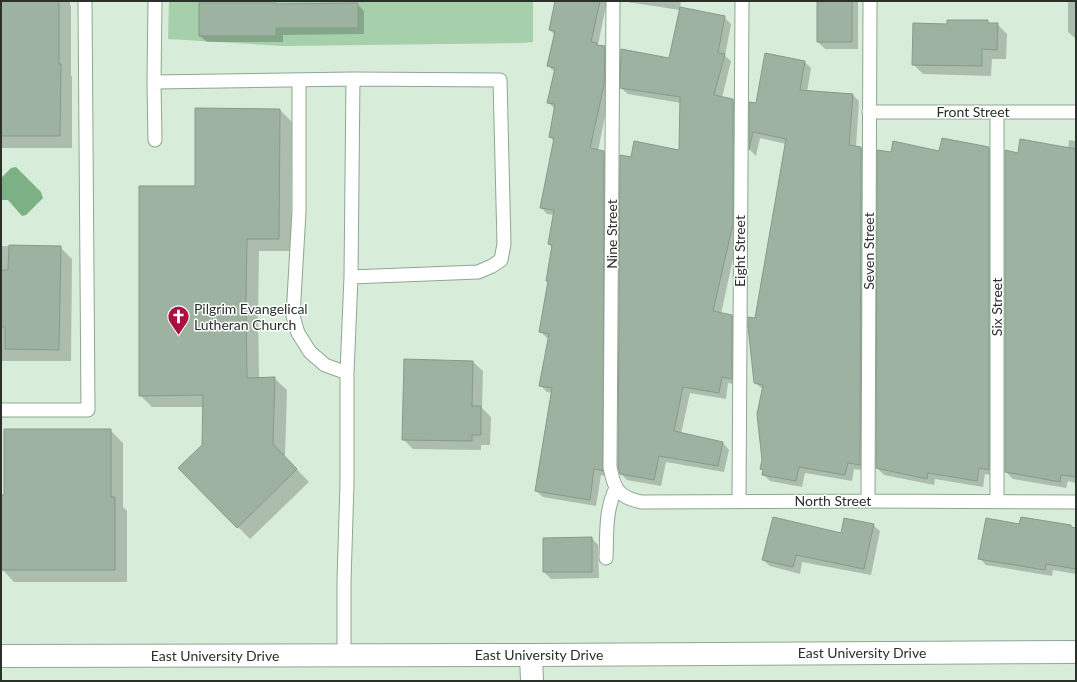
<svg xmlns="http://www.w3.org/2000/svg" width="1077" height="682" font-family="Lato,sans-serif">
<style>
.green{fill:#a6d0ac}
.water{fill:#7cb185}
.shadow{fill:#0003}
.building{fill:#9db2a0;stroke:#869b89}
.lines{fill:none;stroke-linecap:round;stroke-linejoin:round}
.service-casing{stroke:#90a593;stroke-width:15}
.minor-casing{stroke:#90a593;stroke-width:24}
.secondary-casing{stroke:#90a593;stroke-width:24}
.service{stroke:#fff;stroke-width:13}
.minor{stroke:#fff;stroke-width:22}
.secondary{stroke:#fff;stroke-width:22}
.labels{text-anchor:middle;stroke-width:3;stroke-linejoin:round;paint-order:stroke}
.street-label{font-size:14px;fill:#29312a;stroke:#fff}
.poi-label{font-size:14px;fill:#29312a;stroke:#fff;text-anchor:start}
</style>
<rect width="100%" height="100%" fill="#d7edd9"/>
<!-- green -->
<path class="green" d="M169 1H533V42L523 43 283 46 168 39Z"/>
<!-- water -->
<path class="water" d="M16 167 41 192 43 198 26 215 22 216 8 200H1V178L11 168Z"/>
<!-- shadow -->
<path class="shadow" d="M1 1H70V5L71 6V75L72 77V148H1Z
M557 1H607L598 45 604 47 611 54 610 91 598 151 604 152 610 159 609 477 601 475 596 506 543 497 536 491 553 393 547 392 540 385 549 338H547L540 331 549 283 547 280 553 248 549 244 555 215 547 214 541 207 554 142 550 137 555 109 548 102 555 72 548 66 555 35 550 30Z
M624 1H681L680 8 724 17 731 24 725 56 731 61 722 98 733 100 740 107 739 231 721 314 732 315 738 322V385L728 383 726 399 690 393 681 434 723 443 729 450 724 472 666 462 661 486 627 480 620 473 632 158 680 151 681 103 628 94 621 88 670 59 680 10 627 2Z
M818 1H858V49H825L818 42Z
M1068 1H1076V39L1068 32Z
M276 4 277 5 357 4 364 11V34L283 35V42H207L200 36Z
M987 21 990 24H997L1007 34 1006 59H992L991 76 923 74 913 64 948 25Z
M805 62 811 68 807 92 853 95 859 101 856 147 861 148 868 154 866 471 854 469 852 481 805 473 802 487 770 481 763 474V471L761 469 763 460V389L755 383 756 320 786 144 760 138 756 156 750 150V103L756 104Z
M280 110 292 122 291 251H259L258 314 259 378H274L287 390 285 457 309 482 250 539 179 468 203 446 204 407H152L140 395 196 187Z
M1069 140 1076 141V483L1068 481 1066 488 1013 479 1006 472 1019 154 1068 148Z
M989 148 995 155V476L985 474 983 487 935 479 934 485 884 475 877 468 892 153 940 152Z
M1 246 60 247 72 259 71 361H1Z
M473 362 483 371 482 408 491 417 490 445H481V450L413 449 403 439Z
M110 430 123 443V507L127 511V582H14L2 569 5 496Z
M873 525 880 531 871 575 802 562 800 574 770 566 763 560Z
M1020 525 1070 526 1073 528 1076 529V574L1053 570 1052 576 986 565 979 558Z
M592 538 598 545 599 578 551 579 544 572Z"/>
<!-- building -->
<path class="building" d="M1 1H59V64H61L60 136H1Z
M555 1H600L591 42 597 43 596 45 605 46 604 85 590 148 604 151 603 471 594 469 590 500 535 491 552 388 539 386 549 334 539 332 548 281H546L552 245 548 244 554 210 540 208 554 138 549 137 555 104 547 103 555 68 547 66 555 31 549 30Z
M817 1H852V42H817Z
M199 3H276V4L358 3V28H276V36H199Z
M680 7 725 16 718 53 725 54 714 95 733 99V224L713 311 732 315V379L722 377 719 393 683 387 674 431 723 442 718 466 659 456 654 480 620 474 618 466 620 155 631 157 634 141 679 150 680 97 620 88 621 49 669 58Z
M947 20H988V23H998L997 50 982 49V66L912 65 913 23 947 24Z
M765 53 805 61 800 90 853 94 849 145 861 147 860 465 848 463 845 475 799 467 796 481 762 475 763 470 760 469 762 460 757 414 763 385 754 383 748 326V327V317L755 318 786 139 753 132 749 150V102L756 103Z
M195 108 280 109 279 239H247L246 301 247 378 275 377 273 444 297 469 237 528 178 468 202 445 203 395 139 396V186H195Z
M942 138 989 147V470L979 468 977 481 928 473 927 479 876 468 877 150 891 152 893 141 939 151Z
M1020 139 1076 149V477L1061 475 1060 482 1005 472V150L1018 153Z
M9 245 61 246 59 350 5 349V327H1V270H8Z
M404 359 473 361 472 406H481V435H472V441L402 440Z
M4 429H111V497H115V570H1V495H4Z
M773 517 841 533 844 518 874 524 864 569 796 555 793 567 762 560Z
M1021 517 1071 525V527L1076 528V569L1046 564 1045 570 978 559 986 518 1019 524Z
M592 537V572H543V538Z"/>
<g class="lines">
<defs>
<path id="service" d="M155 1 154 82 353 79
M613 1 610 467C614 489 618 497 641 502L868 501 1076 502
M299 80V212L293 316 298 333 310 352 325 365 347 373
M154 82 155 140
M869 112H1076
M997 112V501
M1 410H88L85 1
M739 501 742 1
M868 501 870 1
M606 558C607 534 605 510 616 488
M344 655V582L347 483V373L351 277 353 79 500 80 504 244 501 260 492 266 478 272 351 277"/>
<path id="minor" d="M531 655 532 681"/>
<path id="secondary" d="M1 656 531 655 1076 652"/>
</defs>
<!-- service casing -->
<use href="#service" class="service-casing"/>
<!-- minor casing -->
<use href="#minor" class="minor-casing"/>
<!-- secondary casing -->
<use href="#secondary" class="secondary-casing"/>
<!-- service -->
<use href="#service" class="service"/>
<!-- minor -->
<use href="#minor" class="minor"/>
<!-- secondary -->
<use href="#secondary" class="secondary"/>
</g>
<!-- icons -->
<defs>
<symbol id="church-pin" viewBox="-11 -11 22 30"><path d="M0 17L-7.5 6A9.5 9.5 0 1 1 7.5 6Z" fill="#a81142" stroke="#fff"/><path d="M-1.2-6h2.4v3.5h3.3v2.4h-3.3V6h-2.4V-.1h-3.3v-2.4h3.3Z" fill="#fff"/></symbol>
</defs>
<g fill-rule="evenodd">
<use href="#church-pin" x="166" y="304" width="25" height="34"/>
</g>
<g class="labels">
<!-- street labels -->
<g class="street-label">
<text x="973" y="117">Front Street</text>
<text transform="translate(612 234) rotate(-90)" y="5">Nine Street</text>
<text transform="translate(740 251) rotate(-90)" y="5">Eight Street</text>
<text transform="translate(869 251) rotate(-90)" y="5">Seven Street</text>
<text transform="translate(997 307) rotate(-90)" y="5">Six Street</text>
<text x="833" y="506">North Street</text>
<text x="862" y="658">East University Drive</text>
<text x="539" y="660">East University Drive</text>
<text x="215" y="661">East University Drive</text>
</g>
<!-- poi labels -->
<g class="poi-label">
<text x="194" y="314">Pilgrim Evangelical<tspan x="194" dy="16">Lutheran Church</tspan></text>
</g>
</g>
<!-- border -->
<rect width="1077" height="682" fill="none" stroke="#29312a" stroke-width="4"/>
</svg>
